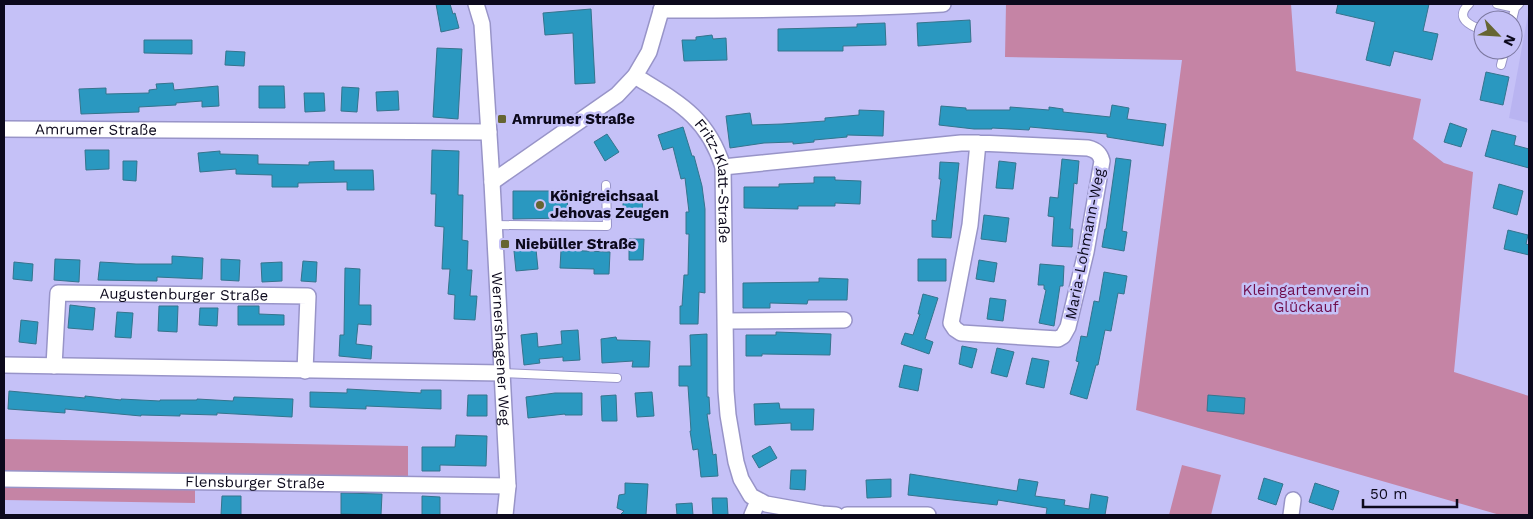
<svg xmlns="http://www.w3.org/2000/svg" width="1533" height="519" viewBox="0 0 1533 519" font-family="'Work Sans',sans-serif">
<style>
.built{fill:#b9b4f1}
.green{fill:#c584a5}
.building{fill:#2a98c0;stroke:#35748d}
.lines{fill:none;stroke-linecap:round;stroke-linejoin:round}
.service-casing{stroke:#9894c8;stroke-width:10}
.minor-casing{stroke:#9894c8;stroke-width:18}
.service{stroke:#fff;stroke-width:8}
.minor{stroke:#fff;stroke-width:15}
.poi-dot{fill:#666532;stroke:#c5c1f7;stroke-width:2}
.labels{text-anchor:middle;stroke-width:5;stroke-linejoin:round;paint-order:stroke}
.poi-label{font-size:15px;font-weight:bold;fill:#0c091c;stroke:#c5c1f7;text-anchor:start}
.street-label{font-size:15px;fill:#0c091c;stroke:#c5c1f7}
.park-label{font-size:15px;fill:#6f0e4c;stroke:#c5c1f7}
</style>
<rect width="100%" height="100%" fill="#c5c1f7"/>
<path class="built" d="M1529,9V123L1509,118Z"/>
<path class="green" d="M1006,4H1291L1296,71L1421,99L1413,139L1444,163L1473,172L1454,372L1529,396V515H1500L1136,410L1182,60L1005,57Z
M4,439L408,446V479L4,472Z
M1182,465L1221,475L1211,515H1169Z
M4,485L195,488V503L4,500Z"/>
<path class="building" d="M436,4H450L453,14L455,13L459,28L441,32Z
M1338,4H1429L1423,31L1438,34L1432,60L1394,51L1390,66L1366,60L1375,22L1336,13Z
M591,9L595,83L575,84L573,33L545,35L543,13Z
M970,20L971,42L918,46L917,23Z
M885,23L886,45L843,46V51H778V29L857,27V24Z
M712,35L713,39L726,38L727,60L684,61L682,40H696V37Z
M144,40H192V54L144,53Z
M437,48L462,49L458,119L433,117Z
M226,51L245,52L244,66L225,65Z
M1486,72L1509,77L1503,105L1480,100Z
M173,83L174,90L218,86L219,106L202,107V101L176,103V105L139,107V112L81,114L79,89L106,88V94L149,93V90L157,89L156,84Z
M259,86H284L285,108H259Z
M342,87L359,88L357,112L341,111Z
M398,91L399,110L377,111L376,92Z
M304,93H324L325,111L305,112Z
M1112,105L1129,108L1127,119L1166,124L1163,146L1107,137V134L1030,127L1029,130L992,128V129H974L939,125L941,106L966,108V110H1010V107L1049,110V107L1063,109V112L1110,117Z
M859,110L884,111L883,136L847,135V137L814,140V142L793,144V142L764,143L730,148L726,116L750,113L752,125L782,124L825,121V118L859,115Z
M1450,123L1467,129L1461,147L1444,142Z
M683,127L692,156H694L702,186L705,209V293L699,292L698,324H680V306H682L684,275H688L689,234H686V212H689L685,178L681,179L673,147L663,150L658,135Z
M1492,130L1516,136L1514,145L1529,149V168L1485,156Z
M607,134L619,152L605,161L594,142Z
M85,150H109V169L86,170Z
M432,150L459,151L458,195H463L462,240L468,241L467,270H472L470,296H477L475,320L454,319L455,295L448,294L450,269H442L444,227L435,226L436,194H431Z
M220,151V154L258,155V164L309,165V162L334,161V170H373L374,190H347V182L298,183V187H272V175L236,174V169L200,172L198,153Z
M1116,158L1131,160L1122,231L1127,232L1124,251L1102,247L1105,229H1106Z
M1062,159L1079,161L1077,184L1074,183L1070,229H1073L1072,247L1052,246L1054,217L1048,216L1050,197L1058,198Z
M123,161H137L136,181L123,180Z
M999,161L1016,163L1013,189L996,188Z
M940,162L959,163L951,238L932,237V220L936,221L941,179H939Z
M814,177H835V180L861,181L860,204L835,203V206H798V209L744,208V187H779V184L814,183Z
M1499,184L1523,191L1517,215L1493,208Z
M513,191H567L568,218L513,219Z
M623,197H643L642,213H623Z
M984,215L1009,218L1006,242L981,239Z
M1508,230L1528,235L1526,244L1529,245V255L1504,249Z
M629,239H644L643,260H629Z
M536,249L538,269L516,271L514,251Z
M561,250L610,252L609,274H594V269L560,268Z
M172,256L203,258L202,279L157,277V281L98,280L100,262L136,264H172Z
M55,259L80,260L79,282L54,280Z
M221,259L240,260L239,281L221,280Z
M918,259H946V281H918Z
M979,260L997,263L994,282L976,279Z
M303,261L317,262L316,282L301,281Z
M14,262L33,264L32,281L13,279Z
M282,262V281L262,282L261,263Z
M1040,264L1064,266L1063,286H1060L1054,326L1039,323L1046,290L1044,289V285H1038Z
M345,268L360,269L359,305H371V325L358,324L356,344L372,346L371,359L339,356L340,335H344Z
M1104,272L1127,276L1124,294L1118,293L1111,331L1105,330L1098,365H1096L1087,399L1070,394L1079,362L1076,361L1081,336L1087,337L1094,301L1099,302Z
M819,278L848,279L847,300H808L807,304L770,303V308H743V283L819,282Z
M923,294L938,298L925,339L933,342L929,354L901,344L905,333L913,335L920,314H918Z
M990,298L1006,300L1003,321L987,319Z
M70,305L95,308L93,330L68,328Z
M159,306H178L177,332L158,331Z
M238,306H259V314L284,315V325H238Z
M200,308H218L217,326L199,325Z
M117,312L133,313L131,338L115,337Z
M21,320L38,322L36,344L19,342Z
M578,330L580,360L563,361V357L539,359L540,363L524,365L521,335L537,333L538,347L562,344L561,331Z
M776,332L831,334L830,355L762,354V356H746V335H776Z
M707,334V397H709L710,414H707L713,455L716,454L718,476L701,477L698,449L693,450L690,431H691L688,386H679V366H691L690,335Z
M616,337L617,340L650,341L649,367H632L633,361L602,363L601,339Z
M962,346L977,349L972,368L959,364Z
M997,348L1014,352L1007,377L991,373Z
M1032,358L1049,361L1044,388L1026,384Z
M904,365L922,369L918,391L899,387Z
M347,389L421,393V390H441V409L366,406V409L310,407V392L347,393Z
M9,391L85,398V396L121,400V399L160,401V400H197V399L233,401L234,397L293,399L292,417L217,413V415L180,414V416L141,415V416L65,409V413L8,409Z
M652,392L654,416L637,417L635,393Z
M555,393H582V415H565V414L528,418L526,397Z
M468,395H487V416H467Z
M616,395L617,421H602L601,396Z
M1208,395L1245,398L1244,414L1207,411Z
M779,403L780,409H814L813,430H791V423L755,425L754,404Z
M456,435L487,436L486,466L440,465V471H422V447H455Z
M770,446L777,458L759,468L752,456Z
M791,470H806L805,490L790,489Z
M910,474L1017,491L1019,479L1038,482L1035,496L1065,500L1064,505L1089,509L1091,494L1108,497L1105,515H1046L1047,508L998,500L997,505L908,495Z
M1264,478L1283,484L1276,505L1258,499Z
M891,479V497L867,498L866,480Z
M625,483L648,484L646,515H620L624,511L617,508L619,495L625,494Z
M1315,483L1339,491L1333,510L1309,502Z
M341,493L382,494L381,515L341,514Z
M222,496H241V515H221Z
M422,496L440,497V515H422Z
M712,498H727L728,515H713Z
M692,503L693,515H677L676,504Z"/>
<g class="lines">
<g class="service-casing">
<path id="service" d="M1469,4C1454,18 1470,26 1483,30
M1497,4L1515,8
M1512,20L1515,8L1519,4
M1501,65L1505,50
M494,225L607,226L606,185
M503,373L617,378"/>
</g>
<g class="minor-casing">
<g id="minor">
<path id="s1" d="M476,4L482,24L492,182L508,486L505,515"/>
<path d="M661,10C755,10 850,9 943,4"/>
<path id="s2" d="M635,76C677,102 707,116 723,167L726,391L728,415L736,462L741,479L751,496L766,504L822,514L836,515"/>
<path id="s3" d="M4,129L489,132"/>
<path d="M723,167L961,143H978L1088,148C1096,150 1100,153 1102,161L1086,252L1068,327L1063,336L1058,339L961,333L955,329L951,323L970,225L978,143"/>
<path d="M492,182L617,95L635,76L649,52L663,4"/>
<path d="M726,321L844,320"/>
<path d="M4,365L503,373"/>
<path id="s4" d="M54,366L58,293L308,296L305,371"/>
<path id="s5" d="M4,479L508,486"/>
<path d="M752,515L758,501"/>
<path d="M847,515H928"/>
<path d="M1291,515L1293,500"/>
</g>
</g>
<use href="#service" class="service"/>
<use href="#minor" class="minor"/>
</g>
<g class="poi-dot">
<rect x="497" y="114" width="10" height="10" rx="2.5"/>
<circle cx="540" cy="205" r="5"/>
<rect x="500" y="239" width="10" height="10" rx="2.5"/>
</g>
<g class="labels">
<g class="poi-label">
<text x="512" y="124">Amrumer Straße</text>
<text x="550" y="201">Königreichsaal<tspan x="550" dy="17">Jehovas Zeugen</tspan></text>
<text x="515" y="249">Niebüller Straße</text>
</g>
<g class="street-label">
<text dy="5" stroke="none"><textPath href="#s3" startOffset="92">Amrumer Straße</textPath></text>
<text dy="5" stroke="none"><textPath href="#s2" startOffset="142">Fritz-Klatt-Straße</textPath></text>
<text transform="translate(1085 244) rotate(-79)" y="5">Maria-Lohmann-Weg</text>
<text dy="5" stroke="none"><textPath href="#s4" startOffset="199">Augustenburger Straße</textPath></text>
<text dy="5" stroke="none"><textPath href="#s1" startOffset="346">Wernershagener Weg</textPath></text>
<text dy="5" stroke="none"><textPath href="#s5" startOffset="251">Flensburger Straße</textPath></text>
</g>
<g class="park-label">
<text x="1306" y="295">Kleingartenverein<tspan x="1306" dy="17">Glückauf</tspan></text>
</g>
</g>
<rect width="1533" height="519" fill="none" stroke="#0c091c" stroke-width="10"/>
<g transform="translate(1498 35) rotate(115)"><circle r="24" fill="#c5c1f7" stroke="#7b779f"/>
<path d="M0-4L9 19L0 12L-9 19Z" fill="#666532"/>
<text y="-8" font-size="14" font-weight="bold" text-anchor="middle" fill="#0c091c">N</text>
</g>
<path d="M1363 499v8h94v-8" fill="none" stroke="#0c091c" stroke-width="2.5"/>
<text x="1370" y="499" font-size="15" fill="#0c091c" stroke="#c5c1f7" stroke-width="4" paint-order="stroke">50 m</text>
</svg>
